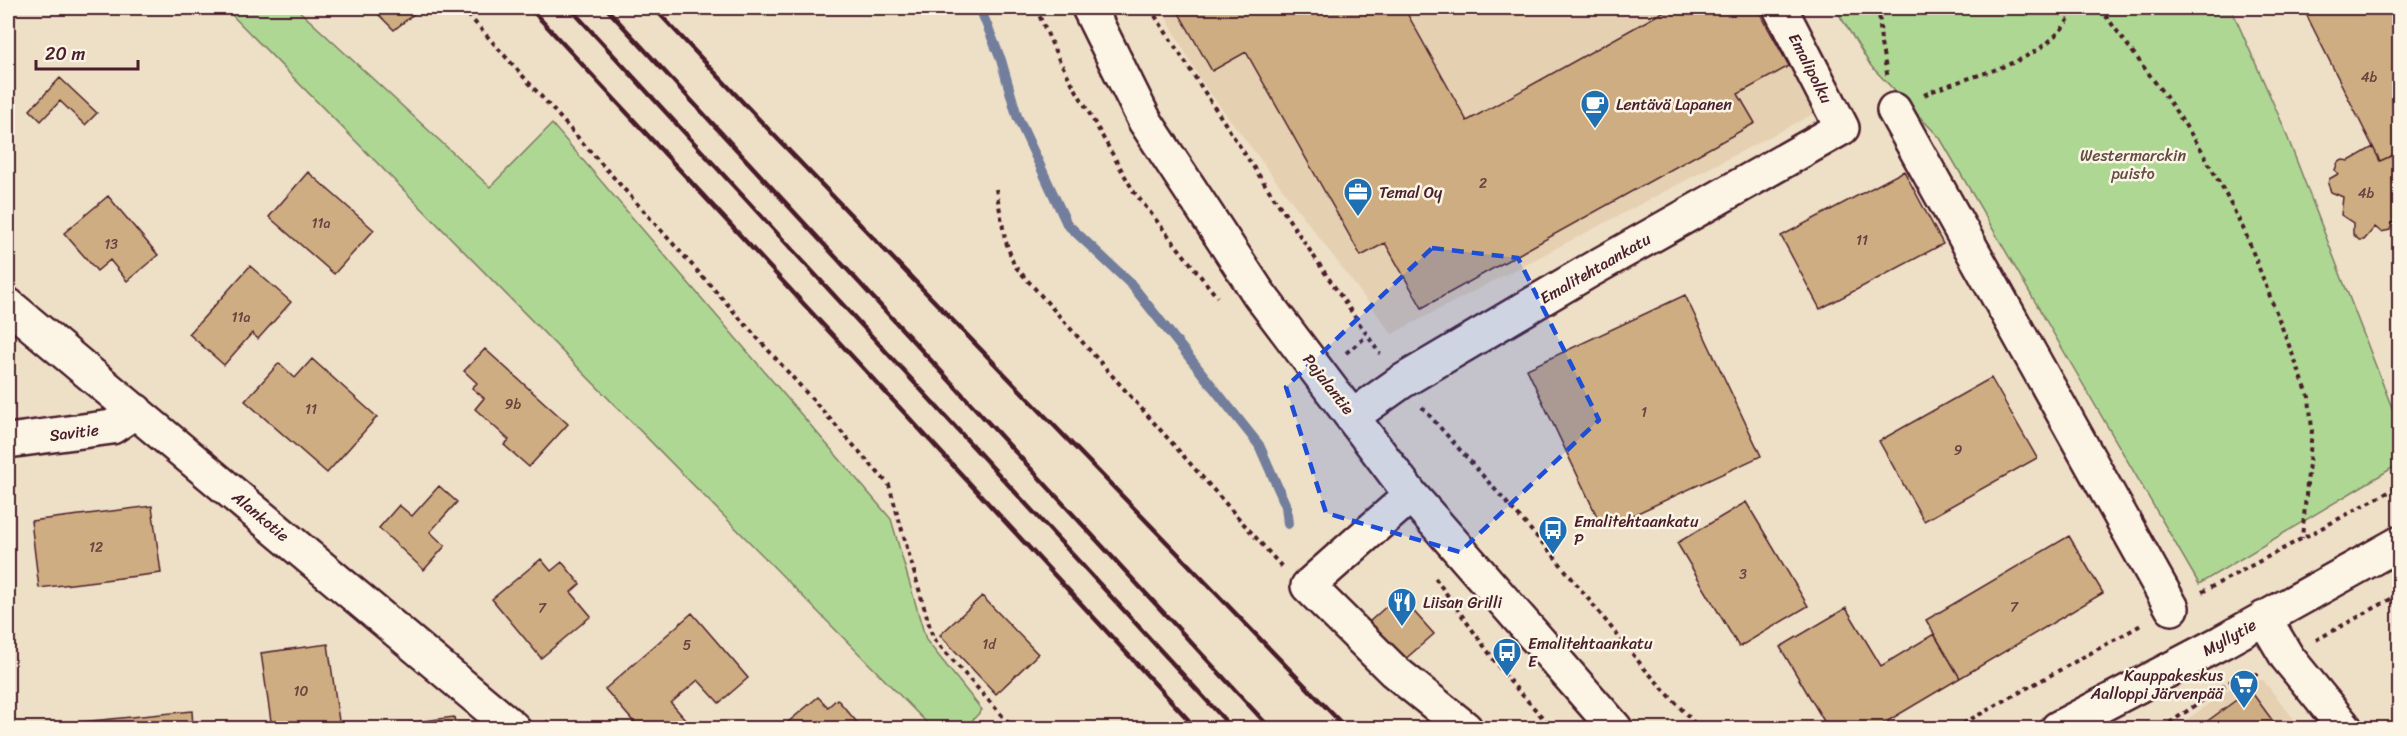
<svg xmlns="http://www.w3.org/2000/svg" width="2407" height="736" viewBox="0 0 2407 736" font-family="Sriracha,sans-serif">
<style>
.built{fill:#e5d0b2}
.green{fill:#aed794;stroke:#7c7b60;stroke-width:1.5}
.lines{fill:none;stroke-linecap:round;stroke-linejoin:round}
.stream{stroke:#727e9c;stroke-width:10}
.building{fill:#cfad82;stroke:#4a1f2b;stroke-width:1.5}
.minor-casing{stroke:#4a1f2b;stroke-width:38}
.path{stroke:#4a1f2b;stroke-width:4;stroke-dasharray:4.5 4.5;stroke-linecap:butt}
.minor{stroke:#fcf5e5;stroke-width:33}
.rail{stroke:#4a1f2b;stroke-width:4.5}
.marked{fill:#1d4ed8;fill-opacity:0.2;stroke:#1d4ed8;stroke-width:4.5;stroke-dasharray:12 8;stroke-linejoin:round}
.labels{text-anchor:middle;stroke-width:5;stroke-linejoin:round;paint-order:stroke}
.number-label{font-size:14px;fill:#6b4241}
.street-label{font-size:16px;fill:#4a1f2b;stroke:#fcf5e5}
.poi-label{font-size:16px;fill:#4a1f2b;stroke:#fcf5e5;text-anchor:start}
.park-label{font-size:16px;fill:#634d45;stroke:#fcf5e5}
</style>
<rect width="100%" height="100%" fill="#eedfc7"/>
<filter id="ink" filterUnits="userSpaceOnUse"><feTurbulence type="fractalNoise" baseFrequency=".0167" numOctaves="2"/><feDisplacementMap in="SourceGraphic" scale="12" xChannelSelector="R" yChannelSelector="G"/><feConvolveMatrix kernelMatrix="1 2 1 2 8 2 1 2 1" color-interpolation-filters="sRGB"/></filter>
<g filter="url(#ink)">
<path class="built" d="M1161,8H1763L1813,114L1392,334L1201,81Z
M2263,680L2301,728H2175L2241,681Z"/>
<path class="green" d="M225,8H296L490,187L552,124L891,519L926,640L982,710L965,728H932Z
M1835,8H2231L2282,123L2399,426V464L2199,584L1940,138L1871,66Z"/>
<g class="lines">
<path class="stream" d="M980,8L1001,60L1017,116L1067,224L1131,284L1259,445L1286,506L1288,524"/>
</g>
<path class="building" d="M372,8H421L394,30Z
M1176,8H1404L1467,121L1670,8H1739L1740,10L1757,8L1789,66L1738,94L1755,123L1422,308L1385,243L1361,256L1246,52L1212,71Z
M2303,8H2400V152L2380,161Z
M60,78L97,113L85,125L60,101L41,121L30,110Z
M2373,147L2380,161L2400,152V217L2394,219L2390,230L2381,232L2375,227L2364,240H2359L2353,234V223L2341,215L2343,197L2331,192L2328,184L2329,179L2338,174L2335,170L2338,162L2343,160L2349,161Z
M1904,171L1943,244L1820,309L1781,236Z
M308,172L374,230L334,274L269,217Z
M108,196L158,255L127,281L110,260L97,271L64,233Z
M250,266L291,302L258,339L252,333L224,365L189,334Z
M1685,295L1761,456L1603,529L1527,369Z
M485,349L568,424L529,467L504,445L509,440L475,409L484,398L472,388L477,383L464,371Z
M312,359L377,417L327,473L245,401L279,363L295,378Z
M1991,378L2037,458L1924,521L1879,441Z
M439,486L457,502L430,532L445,546L424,570L379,528L399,505L412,516Z
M1746,502L1808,606L1739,647L1677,543Z
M152,506L161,573L39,588L31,521Z
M2069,536L2103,593L1960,678L1926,620Z
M541,559L551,571L562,562L580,584L571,592L591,616L541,658L492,599Z
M1399,595L1434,634L1403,661L1369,622Z
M982,596L1038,654L996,694L940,635Z
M1846,608L1881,666L1934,634L1960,678L1876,728H1828L1780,647Z
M692,613L748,678L719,703L698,680L671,703L693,728H639L605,689Z
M328,644L340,728H272L261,653Z
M2250,690L2278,728H2198Z
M818,697L828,707L837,699L862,728H781Z
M192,711L193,728H19Z
M454,717L456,728H392V725Z"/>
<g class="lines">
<g class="minor-casing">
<path id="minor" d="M1089,8L1145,121L1259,294L1411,495L1615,728
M1894,110L2172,608
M8,305L513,728
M1353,416L1401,382L1587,272L1842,128L1780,8
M8,441L112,427L136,411
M1411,495L1308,586L1394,671L1465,728
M2264,618L2287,657L2345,728
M2058,728L2222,642L2400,543"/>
</g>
<path class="path" d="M462,8L889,485L933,638L1013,728
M1036,8L1059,60L1134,192L1217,297
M1150,8L1252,165L1380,354
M1879,8L1881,44L1888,78
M2100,8L2169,101L2201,149L2225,193L2245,232L2309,397L2312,430L2302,538
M1924,95C1969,74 2025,69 2060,31C2066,24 2071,15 2076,8
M996,189L1005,239L1014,265L1282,567
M1346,353L1367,336
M1422,407L1553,555L1643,667L1699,728
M1435,578L1507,678L1552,728
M2202,592L2400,486
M2316,640L2400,594
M546,721L554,728
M1955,728L2143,624
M2162,728L2240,675L2258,674"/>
<use href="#minor" class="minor"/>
<path class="rail" d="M530,8L1196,728
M570,8L1232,728
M606,8L1270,728
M654,8L771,132L1346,728"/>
</g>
</g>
<path class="marked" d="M1432,248L1518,258L1599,420L1460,552L1326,513L1286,387Z"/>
<defs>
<g id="cafe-pin" transform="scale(1.5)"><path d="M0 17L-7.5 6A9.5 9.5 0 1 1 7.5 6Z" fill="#1f6fb2" stroke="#fcf5e5"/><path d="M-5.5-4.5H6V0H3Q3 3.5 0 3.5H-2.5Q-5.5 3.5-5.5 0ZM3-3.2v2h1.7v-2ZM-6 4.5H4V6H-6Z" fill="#fff"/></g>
<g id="office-pin" transform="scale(1.5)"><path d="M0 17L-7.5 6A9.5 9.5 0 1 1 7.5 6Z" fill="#1f6fb2" stroke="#fcf5e5"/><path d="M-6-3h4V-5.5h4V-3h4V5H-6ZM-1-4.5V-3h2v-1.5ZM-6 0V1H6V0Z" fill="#fff"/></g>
<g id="bus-pin" transform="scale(1.5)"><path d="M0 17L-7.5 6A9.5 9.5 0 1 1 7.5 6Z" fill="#1f6fb2" stroke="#fcf5e5"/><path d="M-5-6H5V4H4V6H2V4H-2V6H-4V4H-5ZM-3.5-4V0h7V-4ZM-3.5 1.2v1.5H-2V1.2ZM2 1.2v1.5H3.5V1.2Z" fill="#fff"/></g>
<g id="restaurant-pin" transform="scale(1.5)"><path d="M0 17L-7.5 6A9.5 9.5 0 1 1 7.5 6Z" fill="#1f6fb2" stroke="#fcf5e5"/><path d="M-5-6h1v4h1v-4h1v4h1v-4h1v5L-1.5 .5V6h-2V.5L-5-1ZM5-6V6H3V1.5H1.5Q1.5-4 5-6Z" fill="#fff"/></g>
<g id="supermarket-pin" transform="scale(1.5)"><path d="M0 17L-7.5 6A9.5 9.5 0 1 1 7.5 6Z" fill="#1f6fb2" stroke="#fcf5e5"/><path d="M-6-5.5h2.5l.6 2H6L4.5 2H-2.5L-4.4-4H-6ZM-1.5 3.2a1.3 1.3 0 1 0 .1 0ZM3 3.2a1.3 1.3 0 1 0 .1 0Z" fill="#fff"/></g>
</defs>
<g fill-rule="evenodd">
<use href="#cafe-pin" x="1595" y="104"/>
<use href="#office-pin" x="1358" y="192"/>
<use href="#bus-pin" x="1553" y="530"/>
<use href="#restaurant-pin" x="1402" y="602"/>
<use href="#bus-pin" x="1507" y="652"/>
<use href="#supermarket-pin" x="2244" y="684"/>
</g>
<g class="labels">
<g class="number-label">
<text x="2369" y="82">4b</text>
<text x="1483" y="188">2</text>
<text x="2366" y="198">4b</text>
<text x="321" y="228">11a</text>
<text x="1862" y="245">11</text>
<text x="111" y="249">13</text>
<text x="241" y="322">11a</text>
<text x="513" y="409">9b</text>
<text x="311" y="414">11</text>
<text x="1644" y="417">1</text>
<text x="1958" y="455">9</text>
<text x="96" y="552">12</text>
<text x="1743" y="579">3</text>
<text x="2014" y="612">7</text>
<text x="542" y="613">7</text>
<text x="989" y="649">1d</text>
<text x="687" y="650">5</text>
<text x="301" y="696">10</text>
</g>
<g class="street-label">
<text transform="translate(1811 68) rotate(63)" y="6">Emalipolku</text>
<text transform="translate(1595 268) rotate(-30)" y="6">Emalitehtaankatu</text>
<text transform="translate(1329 384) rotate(52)" y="6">Pajalantie</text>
<text transform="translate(74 432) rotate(-7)" y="6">Savitie</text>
<text transform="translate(261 516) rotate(40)" y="6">Alankotie</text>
<text transform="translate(2229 637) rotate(-29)" y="6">Myllytie</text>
</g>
<g class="poi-label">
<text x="1616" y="110">Lentävä Lapanen</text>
<text x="1379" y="198">Temal Oy</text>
<text x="1574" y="527">Emalitehtaankatu<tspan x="1574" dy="18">P</tspan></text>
<text x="1423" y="608">Liisan Grilli</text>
<text x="1528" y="649">Emalitehtaankatu<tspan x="1528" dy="18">E</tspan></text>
<text x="2223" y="681" text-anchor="end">Kauppakeskus<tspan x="2223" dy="18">Aalloppi Järvenpää</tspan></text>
</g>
<g class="park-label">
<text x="2133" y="161">Westermarckin<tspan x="2133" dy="18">puisto</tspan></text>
</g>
</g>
<rect width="2407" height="736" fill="none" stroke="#fcf5e5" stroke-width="30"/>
<rect x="15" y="15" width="2377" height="706" fill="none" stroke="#4a1f2b" stroke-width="2" filter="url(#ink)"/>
<path d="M36 60v9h102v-9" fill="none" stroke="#4a1f2b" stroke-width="3"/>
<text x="45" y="60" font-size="18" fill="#4a1f2b" stroke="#fcf5e5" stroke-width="4.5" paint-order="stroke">20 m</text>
</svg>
